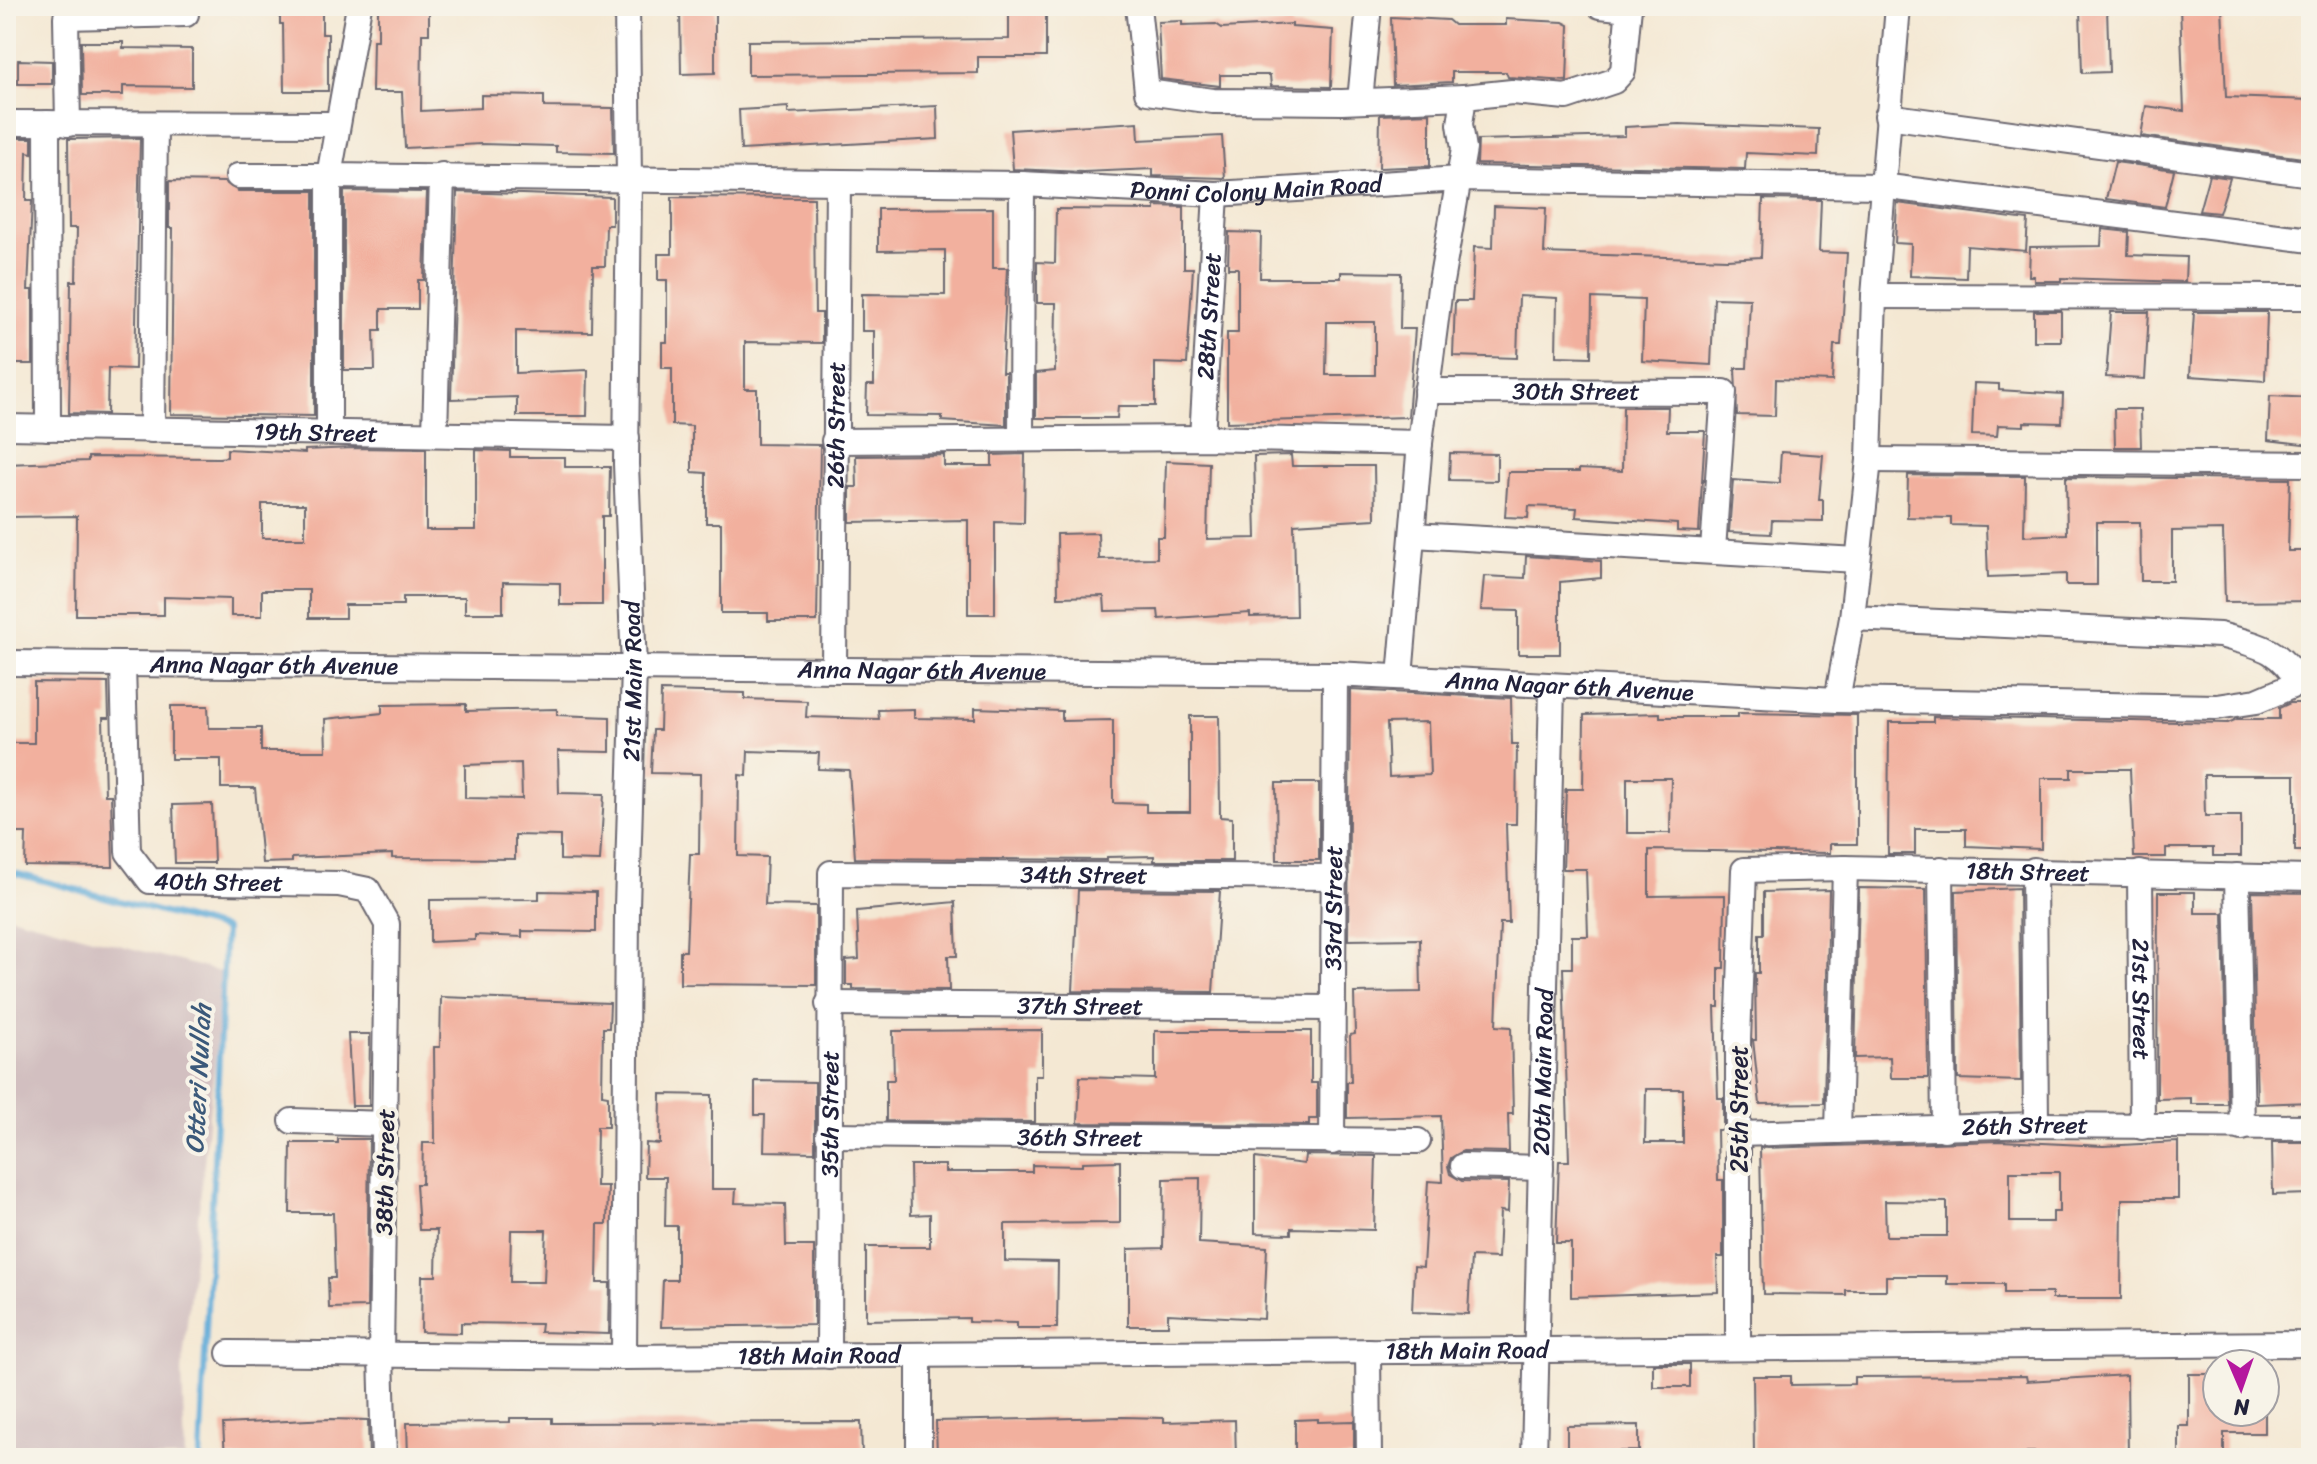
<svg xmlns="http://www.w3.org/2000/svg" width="2317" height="1464" viewBox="0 0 2317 1464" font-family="Sriracha,sans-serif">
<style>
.industrial{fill:#d2bfc0}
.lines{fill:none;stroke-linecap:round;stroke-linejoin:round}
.stream{stroke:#60abd8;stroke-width:6}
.building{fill:#f2b09e;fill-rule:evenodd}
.minor-casing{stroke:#6c6770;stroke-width:28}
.minor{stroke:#fff;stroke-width:24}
.labels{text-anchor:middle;stroke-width:8;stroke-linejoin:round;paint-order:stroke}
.street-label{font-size:24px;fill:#22223b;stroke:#f7f3e8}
.water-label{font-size:26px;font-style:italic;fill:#3b597a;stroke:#f7f3e8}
</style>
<rect width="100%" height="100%" fill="#f7f3e8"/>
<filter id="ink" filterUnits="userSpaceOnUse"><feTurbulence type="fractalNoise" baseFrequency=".0125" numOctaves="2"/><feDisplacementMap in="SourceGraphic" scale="16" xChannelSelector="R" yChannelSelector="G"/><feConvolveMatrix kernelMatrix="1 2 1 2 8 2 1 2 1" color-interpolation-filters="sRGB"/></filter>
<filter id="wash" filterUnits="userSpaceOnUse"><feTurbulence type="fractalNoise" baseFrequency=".006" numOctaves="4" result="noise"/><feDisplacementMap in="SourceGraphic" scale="32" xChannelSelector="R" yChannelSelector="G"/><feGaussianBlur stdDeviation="1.8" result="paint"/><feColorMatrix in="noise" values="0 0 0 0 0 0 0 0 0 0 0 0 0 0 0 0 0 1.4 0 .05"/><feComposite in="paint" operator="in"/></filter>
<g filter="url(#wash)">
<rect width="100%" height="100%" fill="#f4e8d3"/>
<path class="industrial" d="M6,915L224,973L182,1370L185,1458H6Z"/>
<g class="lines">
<path class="stream" d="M6,871L225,929L200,1458"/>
</g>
<g id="blocks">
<path class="building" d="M280,6H322V34H328V91H284L283,24H280Z
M378,6H429V34H422L421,111L481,108V95L544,96V107L613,108L614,153L556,152V146L481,144L405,148L402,92H372L373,40H378Z
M680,6H715V73L681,74Z
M1009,6H1046V57H978V73L748,75V41L1009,39Z
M2180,6H2222L2226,97L2311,100L2310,159L2141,136L2146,106L2184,111Z
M2107,8L2109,72L2082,73L2080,9Z
M1391,17L1448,20L1454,25H1506V19L1563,22L1569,25L1567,81L1508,77L1506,72H1452V82L1393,85Z
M1182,21V25L1216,24L1222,28L1292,24V27L1333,30L1331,87L1271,86L1270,75H1220V86L1161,79L1158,22Z
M81,42H123V48L192,49V87L123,86V95H82Z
M18,60L52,61V84H18Z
M937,106L938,139L741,150L739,110L788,107V113Z
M1430,113V166L1379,168L1380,115Z
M1138,122L1139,140L1222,136L1225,178L1153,176V169L1083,172L1013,169L1010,130Z
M1679,124L1819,129L1818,156L1746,153L1745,169L1477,164L1478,140L1625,136V127Z
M6,138H32V153L27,152L26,201H32L28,290H33V364H6Z
M140,138L135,369L108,368L107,414L69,413L71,281H76L77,228H69L68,139Z
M2115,162L2174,170L2165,207L2106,199Z
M2209,175L2230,178L2219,213L2199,211Z
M169,181L224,182L238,191H314V416L171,414L173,228H169Z
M344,191L427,192L424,280H418V309H381V330H374L375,370H344Z
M457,192L612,197V225H606L605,266H593L592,332L516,331V373L588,370L587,416H517V397L451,399Z
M672,197L814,198L815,313H822V343L745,342V389H757V444L820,445L817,621H768V613H721V523H706V473L692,472V426L672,425V368H662V342H667V280H658V254H672Z
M1763,199L1821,200L1819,252L1847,253L1841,345H1834L1832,381L1776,379L1775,416L1737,415L1735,368H1747L1750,299L1714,298L1711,365L1642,361L1644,300L1592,298L1591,357L1556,356L1557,298L1519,296L1517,358L1453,356L1455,301H1472L1474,247L1493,248L1494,206L1546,208L1544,253L1727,259L1761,257Z
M1897,203L2028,220L2026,251L1967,246L1966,278L1910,276L1911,244L1895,243Z
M1155,206L1184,207V268H1193L1187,364L1155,363V406H1118L1117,418H1036V373L1055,371L1056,303H1037V262L1055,263L1056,209L1155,210Z
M993,208V268H1007L1002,372H1006V425L942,421V416L866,415L867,385H874V331H862V294L945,295V250L878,251V209Z
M2102,229L2129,232L2128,255L2186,257L2185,282L2061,278V281H2034V276H2029L2030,247L2101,246Z
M1229,232L1261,233L1260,278H1341V272L1401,273L1400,329H1415L1408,417L1227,422V333H1238V268H1228ZM1327,322H1375V375H1326Z
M2034,311H2061V341H2034Z
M2111,312H2149L2145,379L2106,377Z
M2194,312H2267L2265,381L2190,376Z
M1974,383L1999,384V390L2063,394L2062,423L2024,422V426L1998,425L1997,436L1972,435Z
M2270,396L2311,398V445L2268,440Z
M1623,407H1668L1667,431H1705L1699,532L1677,531V524L1576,517L1577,508L1529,506L1528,518L1505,517L1508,472H1579V469L1622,471Z
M2114,409H2140L2141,447H2115Z
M354,448L426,449V530H476V450L510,451V457H565V467H610L609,516H602V605H560V583L503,582V613H465V597H403V605H345V618H309V590H262V616H231V599L164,597V615H76L77,516L6,517V464L88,461V457L219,458L227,457V449L305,453V450ZM262,504H305V538H262Z
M1781,452L1823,455L1819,500H1823V521L1772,520L1771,534L1729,532L1733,480L1779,483Z
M1450,453L1497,454V481L1449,480Z
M1025,454L1024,523L995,522V614H968V520L850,522V487H857L856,456L944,455V466H992V455Z
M1291,455L1292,466H1374L1375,519L1294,524L1296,616L1250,617V613L1159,619L1158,610L1105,611L1104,596L1058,597L1057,534L1098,533L1099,559L1157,558V537H1164L1166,461L1209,463L1207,539L1256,538L1254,456Z
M1908,475L2025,476L2024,536L2067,534L2066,477L2290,479L2288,551H2311V601L2225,602L2223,530L2172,531V581H2141L2140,522H2097V585H2066V574L1988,577L1986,526L1951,525V518L1907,517Z
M1526,556L1601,561V578L1560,582V654H1518V611L1481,610L1484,576L1525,578Z
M34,682L108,683L109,718H103L105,795H111L113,867L25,866L26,833H6V743H34Z
M1350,690L1511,698L1512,744H1517L1516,824H1506L1509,923H1500L1496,1026L1511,1027L1513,1114H1508L1509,1152L1463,1151L1451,1158L1448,1166L1450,1174L1462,1181L1509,1182L1508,1212L1500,1211L1498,1258L1471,1257L1468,1314L1412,1312L1414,1266L1423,1267L1428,1181L1443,1182L1441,1116L1347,1118V1082H1351L1350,1035L1355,1034L1354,993L1421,992L1420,939L1348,940ZM1428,722L1430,775L1389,777L1387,723Z
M661,691L745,693V699L807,701L806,717L879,719L878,710L914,709V718L975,719V708L1062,711V721L1113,720V803L1146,804V812H1190V716H1219L1220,817L1232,818V861H1154V856L1107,857V860L855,858L849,770L818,769L819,753L748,751L747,776L739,775L738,856L767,857L765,905L816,906V985L680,984V951H686L690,854H699L700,774L651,773L653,730H660Z
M2290,703H2311V851H2295V775H2204L2205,816H2241V856H2213V848H2166V857H2134L2130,769H2071V778H2041V849L1966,846V829H1915V854H1888L1889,722H1933V717L2228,723L2237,719H2279V708Z
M466,704V711L557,709V715L610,717V752L558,751L559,793L604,794L600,861L560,860V836L515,835V859L392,858V854L292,858V862L262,863L255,788H221V759H171V706H208L209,728H261V751H326L325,719L382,713V705ZM521,763L522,799L465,798V765Z
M1660,713V717H1738V713L1857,715V844H1830V853L1649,850V896L1725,895L1724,968H1719V1007H1715L1718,1098H1723V1130H1717L1718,1180H1723V1257H1717L1718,1292L1571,1297V1243H1556L1559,1161H1569L1563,968H1572V936H1588L1586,869H1563L1566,789H1583L1584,715ZM1627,778H1671L1670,833H1627ZM1646,1089H1683V1143H1645Z
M1276,783H1319V860H1277Z
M212,804L214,863H175L173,805Z
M1859,888L1926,889L1928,1078H1891L1890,1057L1855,1058Z
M2019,888L2021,1081L1958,1079L1956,891Z
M1078,890L1220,891L1213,992L1073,991Z
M1829,890L1824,1103L1760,1104L1753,1040H1756L1755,973H1759V934H1764V892Z
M539,891L596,892V932L522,931V937L475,935V940L430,942V900L539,899Z
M2158,892H2195V913H2223L2227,1104H2191V1098L2157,1099Z
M2252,892L2311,893V1102L2257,1104Z
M955,902L957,956H948L949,990L853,989V985H846V960L859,959L857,911Z
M441,997L610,1003L609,1028H603L602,1095L608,1096V1127H597L596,1186H608L607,1224H598L597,1283H610L609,1334L540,1332L541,1324L461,1323V1333L421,1332L422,1276H436L437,1230H419L416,1184H422L423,1143H435L434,1047H440ZM511,1230H546L544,1282H510Z
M1042,1030V1076H1035V1122L886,1121V1080H894L893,1031Z
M1155,1031H1311V1083H1317V1119H1309V1125L1078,1123L1080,1077L1155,1079Z
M348,1034H370L369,1106H352Z
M755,1081L815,1082V1152L764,1151L765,1115H755Z
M661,1094L712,1095V1189H736L735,1203L785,1204L786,1246H814V1325L661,1327L663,1280H677V1226H665L666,1177H645L646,1143L660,1144Z
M338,1139H369L367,1307L329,1308L328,1278H335L333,1213H290L291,1143H338Z
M2000,1141L2103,1146L2178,1142V1199H2122L2121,1299H2052V1293H2004V1284H1947V1276H1886V1290H1846V1295L1763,1294L1760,1148ZM2010,1172H2059V1212H2053V1222H2010ZM1885,1201L1947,1202V1236H1886Z
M2272,1142H2309L2310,1194L2273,1195Z
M1305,1155L1376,1156L1374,1230L1291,1228V1234L1255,1233V1158L1304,1164Z
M1120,1161V1223L1005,1224V1261L1058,1262L1057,1328H1017V1323L969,1322V1318L866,1320V1247H930V1214L911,1215L910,1165H945V1172H1032V1165L1082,1166V1162Z
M1200,1178L1199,1243L1267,1247L1264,1319L1168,1314V1326H1128V1249L1163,1248L1164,1179Z
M1653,1364H1690V1387H1653Z
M2189,1374H2217V1412H2265V1433H2224V1458H2179V1426H2189Z
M2127,1375L2128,1458H2093V1452H2027V1457H1991V1454L1904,1458V1453L1754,1454L1753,1376H1791V1385L1854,1384V1377L2026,1376L2027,1381Z
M1122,1417L1164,1418V1422L1235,1420L1236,1458H1167V1454L1125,1452L937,1457L936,1421Z
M510,1418H552V1423L861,1422L862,1456L408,1458L407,1423L510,1422Z
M330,1419L368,1420L369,1458H225L223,1424Z
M1318,1419V1422L1354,1421V1458H1295V1420Z
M1639,1425V1451L1567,1452V1426Z"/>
</g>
</g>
<g filter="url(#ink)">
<use href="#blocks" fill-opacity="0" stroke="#6c6770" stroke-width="2"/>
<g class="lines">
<g class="minor-casing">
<g id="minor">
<path id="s1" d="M359,6L329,176L1022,184L1216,194L1460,179L1881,186L2311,240"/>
<path d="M1138,6L1147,92L1213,101L1342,102L1464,97"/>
<path d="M1600,6L1629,9"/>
<path d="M1360,101L1369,6"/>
<path d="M1887,116L2311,174"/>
<path d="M6,123L336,124"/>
<path d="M47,123L48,428"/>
<path d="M68,124L66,17L186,14"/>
<path d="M238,176H329V432"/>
<path d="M1874,296L2311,297"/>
<path id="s2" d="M1426,391L1724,392L1713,550"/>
<path id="s3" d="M6,427L627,438"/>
<path d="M152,430L155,124"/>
<path d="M435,434L442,175"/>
<path id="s4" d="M1202,438L1216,194"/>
<path d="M1021,439L1022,184"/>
<path d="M834,441L1202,438L1420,443"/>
<path d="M1869,460L2311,464"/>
<path d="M1413,535L1857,560"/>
<path d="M1852,618L1869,460L1874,296L1898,6"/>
<path id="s5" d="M6,663L1335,674L1837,700L1852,618L2220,635C2259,646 2278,647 2299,683L2311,682"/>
<path id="s6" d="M123,665L128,852L150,881L339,884L368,890L387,924L381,1355L384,1458"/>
<path id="s7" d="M834,667L838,182"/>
<path d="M1400,677L1420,443L1440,288L1464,149L1460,124L1464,97L1512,92L1566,97L1614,81L1623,71L1629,6"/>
<path d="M1837,700L2217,707L2257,701L2299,683"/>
<path d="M1941,869L1944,1129"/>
<path d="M2034,870L2036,1125"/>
<path id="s8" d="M2140,873L2142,1127"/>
<path d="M2237,876L2242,1128"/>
<path id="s9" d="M828,1004L1333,1008"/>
<path d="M292,1121L386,1124"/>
<path d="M1838,1131L1845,868"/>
<path id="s10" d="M1739,1134L2036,1125L2311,1127"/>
<path id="s11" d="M828,1135L1418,1141"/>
<path id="s12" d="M1332,1142L1335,674"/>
<path d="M1463,1166L1541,1168"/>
<path id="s13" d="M1738,1348V1041L1744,870L1845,868L2311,878"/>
<path d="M1368,1351L1369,1458"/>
<path id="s14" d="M229,1353L624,1357L2311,1344"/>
<path id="s15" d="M829,1356L831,873L1336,877"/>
<path id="s16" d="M624,1357L627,907L634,668L626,464L629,180L627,6"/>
<path d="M919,1458V1355"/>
<path id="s17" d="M1534,1458L1552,687"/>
</g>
</g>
<use href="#minor" class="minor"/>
</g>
</g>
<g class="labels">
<g class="street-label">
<text dy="8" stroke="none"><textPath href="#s1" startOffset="1100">Ponni Colony Main Road</textPath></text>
<text dy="8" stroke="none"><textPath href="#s4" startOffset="122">28th Street</textPath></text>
<text dy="8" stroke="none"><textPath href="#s2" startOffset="150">30th Street</textPath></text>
<text dy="8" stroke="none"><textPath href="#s7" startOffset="242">26th Street</textPath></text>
<text dy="8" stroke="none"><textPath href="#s3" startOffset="310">19th Street</textPath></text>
<text dy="8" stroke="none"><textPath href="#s5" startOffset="268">Anna Nagar 6th Avenue</textPath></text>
<text dy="8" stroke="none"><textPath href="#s5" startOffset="916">Anna Nagar 6th Avenue</textPath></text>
<text dy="8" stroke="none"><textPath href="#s16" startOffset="676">21st Main Road</textPath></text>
<text dy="8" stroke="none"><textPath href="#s5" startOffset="1564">Anna Nagar 6th Avenue</textPath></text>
<text dy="8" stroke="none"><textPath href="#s13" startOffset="762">18th Street</textPath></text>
<text dy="8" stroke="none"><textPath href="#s15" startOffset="736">34th Street</textPath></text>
<text dy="8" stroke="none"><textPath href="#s6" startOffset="292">40th Street</textPath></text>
<text dy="8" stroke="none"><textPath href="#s12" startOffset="234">33rd Street</textPath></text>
<text dy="8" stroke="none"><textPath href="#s8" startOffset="126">21st Street</textPath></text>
<text dy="8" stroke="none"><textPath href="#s9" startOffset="252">37th Street</textPath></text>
<text dy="8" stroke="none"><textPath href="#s17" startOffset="386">20th Main Road</textPath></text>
<text transform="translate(1739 1109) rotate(-90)" y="8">25th Street</text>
<text dy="8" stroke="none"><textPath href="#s15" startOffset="242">35th Street</textPath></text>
<text dy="8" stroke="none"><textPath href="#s10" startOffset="286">26th Street</textPath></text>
<text dy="8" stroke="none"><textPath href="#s11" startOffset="252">36th Street</textPath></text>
<text transform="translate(385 1172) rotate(-89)" y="8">38th Street</text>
<text dy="8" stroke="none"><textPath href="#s14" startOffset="1238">18th Main Road</textPath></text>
<text dy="8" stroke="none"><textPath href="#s14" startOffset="590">18th Main Road</textPath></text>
</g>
<g class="water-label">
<text transform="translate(198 1079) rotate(-87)" y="9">Otteri Nullah</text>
</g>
</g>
<rect width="2317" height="1464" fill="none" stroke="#f7f3e8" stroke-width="32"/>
<g transform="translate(2241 1388) rotate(178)"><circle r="38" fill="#f7f3e8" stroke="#a29fa3" stroke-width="2"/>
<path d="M0-6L14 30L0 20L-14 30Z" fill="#b5179e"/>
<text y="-12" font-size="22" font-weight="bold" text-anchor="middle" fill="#22223b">N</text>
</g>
</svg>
